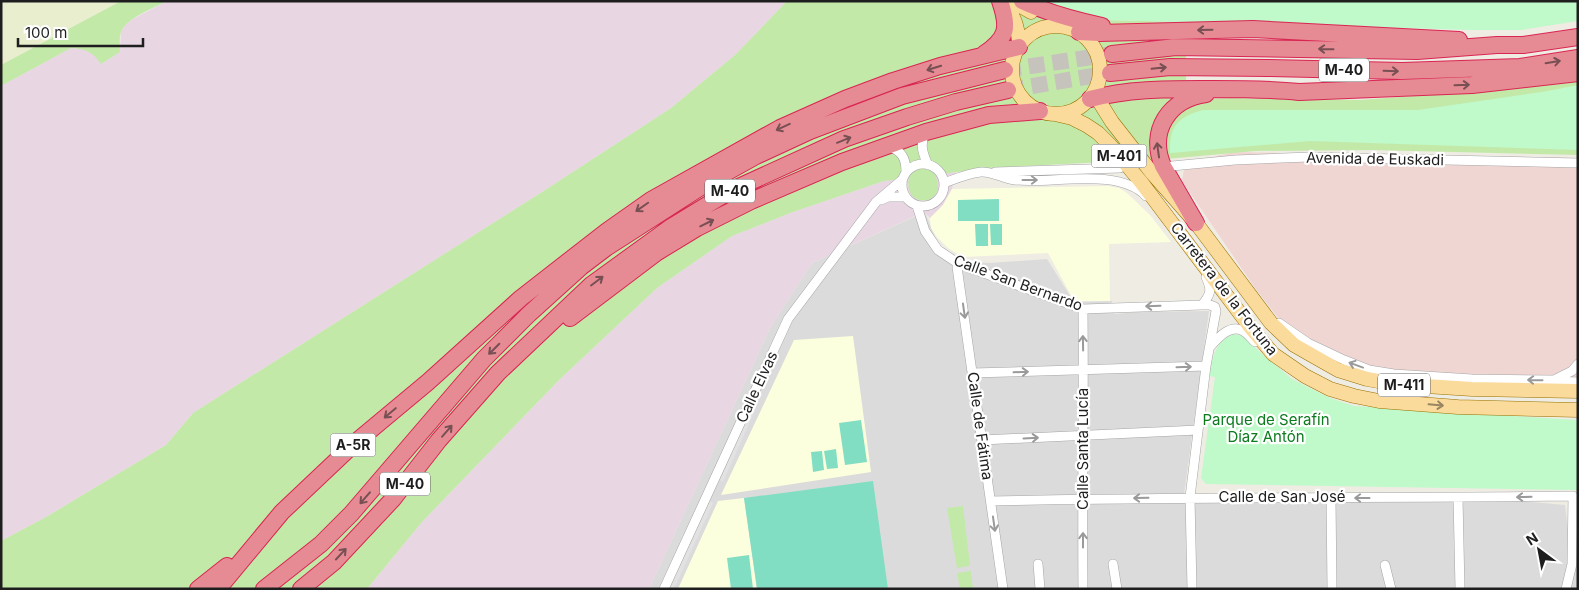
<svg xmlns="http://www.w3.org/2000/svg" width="1579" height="590" viewBox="0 0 1579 590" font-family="Inter,sans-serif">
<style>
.residential{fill:#dcdbdb}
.commercial{fill:#f0d6d3}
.industrial{fill:#e8d6e3}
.education{fill:#fcffdd}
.farmland{fill:#e9eecf}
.grass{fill:#c3e9a9}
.park{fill:#c0f9ca}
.pitch{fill:#82dec2}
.parking{fill:#e2e2e2}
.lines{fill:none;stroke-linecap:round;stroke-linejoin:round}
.motorway-tunnel{stroke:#c5c3bc;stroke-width:16;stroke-dasharray:16 8;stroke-linecap:butt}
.minor-casing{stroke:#a5a5a5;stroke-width:10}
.primary-casing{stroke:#977201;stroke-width:15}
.motorway-casing{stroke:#d92552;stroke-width:18}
.minor{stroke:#fff;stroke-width:9}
.primary{stroke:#fbdb9c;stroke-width:14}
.motorway{stroke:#e68b94;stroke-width:16}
.oneway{stroke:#784f53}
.oneway2{stroke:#9a9a9a}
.oneway3{stroke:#988663}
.labels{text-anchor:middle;stroke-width:4.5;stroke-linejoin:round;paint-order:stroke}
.shield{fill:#fff;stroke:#626262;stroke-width:1}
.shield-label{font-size:14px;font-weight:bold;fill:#1e1e1e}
.street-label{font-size:15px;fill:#1e1e1e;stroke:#fff}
.park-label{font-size:15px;fill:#0c7c1f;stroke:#fff}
</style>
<rect width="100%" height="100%" fill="#efece4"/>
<path class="residential" d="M925,212L939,247L959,257L976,262L990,263L1047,259L1074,302L1112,301L1115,314L1136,312L1209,311L1183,502L1456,495L1565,505L1572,564L1578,561V589H649L771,326L812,263Z"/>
<path class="commercial" d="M1234,152L1578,158V387L1344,367L1295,340L1255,288L1182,181L1184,169L1200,160Z"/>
<path class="industrial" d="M167,1H787L735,55L671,108L539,194L193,413L166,445L46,517L1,541V86L71,48L84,49L91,52L95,55L101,64L120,52L121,32L125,25L131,20Z
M956,172L952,189L943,205L930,218L924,212L812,263L771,326L649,589H367L421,523L559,380L657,288L732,236L793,212L884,181Z"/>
<path class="education" d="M1108,186L1119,188L1127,193L1150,215L1171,242L1109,244L1110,301H1074L1048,253L963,257L948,248L937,237L931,228L930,218L943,205L952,189Z
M853,336L871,472L721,495L794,340Z
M744,498L757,589H678L718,501Z"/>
<path class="farmland" d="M1,1H121L1,65Z"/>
<path class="grass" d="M121,1H167C154,8 126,18 121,32C119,38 120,46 120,52L101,64C93,52 86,49 71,48L1,86V65Z
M787,1H1041L1105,20L1186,22V104L1204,99L1231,98L1359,100L1455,93L1578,78V155L1371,150L1256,151L1166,159L986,168L935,175C950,206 902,211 909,178L884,181L793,212L732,236L657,288L559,380L421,523L367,589H1V541L46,517L166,445L193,413L539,194L671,108L735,55Z
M963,506L970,565L969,566L957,568L947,508Z
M971,571L973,589H960L957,573Z"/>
<path class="park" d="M1041,1H1578V21L1521,30H1473L1105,20Z
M1578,85V150L1310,141L1170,153C1169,126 1178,117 1203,110H1418L1542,92Z
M1233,334L1243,336L1260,352L1292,379L1330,398L1354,406L1578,420V490L1206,484L1201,478L1215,377L1209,376C1213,357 1214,343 1233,334Z"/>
<path class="pitch" d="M999,199V221H958V200Z
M975,224H988V246H976Z
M990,224H1002V245H991Z
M861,420L867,462L845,465L839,423Z
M836,449L838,468L827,469L824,451Z
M822,451L824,470L813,472L811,452Z
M873,481L888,589H757L744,498Z
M749,555L753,589H731L727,558Z"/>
<path class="parking" d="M752,406L756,408L723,482L720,480Z
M710,501L713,503L674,589H670Z"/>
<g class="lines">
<path class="motorway-tunnel" d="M1005,70L1112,54
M1008,90L1110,73"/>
<g class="minor-casing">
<path id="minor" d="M926,132C919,144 923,154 928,165
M888,146C902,151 906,158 906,172
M902 185a21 21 0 1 1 42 0a21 21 0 1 1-42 0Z
M1172,166L1235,160L1309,157L1578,163
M995,172L1120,168
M944,183C955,179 969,173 981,172C992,171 1004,179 1015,180C1053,184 1118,167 1146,196
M881,200L888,197H905
M917,206L925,231L938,250L959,264L1083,309L1202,305H1210L1215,307L1216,311L1206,366L1190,497L1192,589
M959,264L957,267L1003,589
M1202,305C1211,294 1212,290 1206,277
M1083,309C1084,402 1082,496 1083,589
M1279,323L1308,343L1344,360L1369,370L1394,374L1472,379L1554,380L1572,371L1578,364
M1209,348C1217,339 1230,323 1243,331C1247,333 1251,338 1255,342
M973,373L1206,366
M1556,381L1578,382
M982,440L1198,430
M1331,498L1332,589
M1458,498L1460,589
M991,501C1185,497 1379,498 1573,496L1572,564L1566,589
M1038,564L1040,589
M1113,564L1117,589
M1385,565L1391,589
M664,589L788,319L876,202L903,179"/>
</g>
<g class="primary-casing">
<path id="primary" d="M1002,1C1016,17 1017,27 1020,46
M1012,1L1031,12
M1012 70a44 44 0 1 1 88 0a44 44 0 1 1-88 0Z
M1094,93L1112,122L1152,173L1196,223L1271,323L1294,345L1315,357L1338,370L1367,379L1394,384L1472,389L1578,391
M1055,114L1072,118L1086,125L1098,133L1110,145L1141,182L1251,328L1273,354L1305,376L1330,389L1354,396L1379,401L1458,407L1578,410"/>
</g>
<g class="motorway-casing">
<path id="motorway" d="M1022,1C1048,13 1074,20 1102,26
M1079,32L1099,33L1253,29L1459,40
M984,54C1008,38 1009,27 1000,1
M1112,54L1176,47L1417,51L1497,45H1523L1578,37
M1110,73L1170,67L1268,68L1402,71L1520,67L1578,58
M1090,99C1130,88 1172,89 1213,89C1242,89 1270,89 1299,92L1472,85L1578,73
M1196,223L1163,166C1148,131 1169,99 1206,94
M570,318L656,253L697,228L751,201L842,162L926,132L989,115L1040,111
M198,589L227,566
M218,589L282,512L356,442L428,382L521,298L607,231L651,200L780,128L845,99L893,81L940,66L1019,47
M264,589L321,544L351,514L484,359L529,314L581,267L606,248L704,185L756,156L810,131L902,96L1005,70
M301,589L334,562L393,499L439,440L498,373L591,285L671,227L730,191L844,139L907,117L956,102L1008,90"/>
</g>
<use href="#minor" class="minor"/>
<use href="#primary" class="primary"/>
<use href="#motorway" class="motorway"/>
</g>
<defs><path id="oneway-shaft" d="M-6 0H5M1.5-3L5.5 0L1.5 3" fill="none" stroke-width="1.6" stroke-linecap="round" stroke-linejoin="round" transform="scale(1.25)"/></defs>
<g class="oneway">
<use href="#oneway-shaft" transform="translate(1205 30) rotate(179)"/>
<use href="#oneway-shaft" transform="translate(1326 49) rotate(-179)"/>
<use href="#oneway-shaft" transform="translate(1553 62) rotate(-9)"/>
<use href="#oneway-shaft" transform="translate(934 68) rotate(163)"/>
<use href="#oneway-shaft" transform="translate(1159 68) rotate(-6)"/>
<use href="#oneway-shaft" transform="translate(1391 71) rotate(2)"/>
<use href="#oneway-shaft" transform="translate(1462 85) rotate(-2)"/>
<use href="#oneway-shaft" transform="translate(783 127) rotate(155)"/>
<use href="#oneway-shaft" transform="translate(844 140) rotate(-22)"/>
<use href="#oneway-shaft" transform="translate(1158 150) rotate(-98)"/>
<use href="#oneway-shaft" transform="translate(642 207) rotate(145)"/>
<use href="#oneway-shaft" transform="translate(707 223) rotate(-26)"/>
<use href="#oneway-shaft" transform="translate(597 281) rotate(-37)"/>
<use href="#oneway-shaft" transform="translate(494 349) rotate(135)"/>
<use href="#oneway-shaft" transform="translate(390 413) rotate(140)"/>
<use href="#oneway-shaft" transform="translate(447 431) rotate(-49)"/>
<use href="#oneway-shaft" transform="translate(365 498) rotate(131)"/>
<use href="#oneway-shaft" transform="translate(341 554) rotate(-47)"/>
</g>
<g class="oneway2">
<use href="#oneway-shaft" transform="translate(1030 180)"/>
<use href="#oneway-shaft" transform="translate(1153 306) rotate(178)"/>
<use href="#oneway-shaft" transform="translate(964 311) rotate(82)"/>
<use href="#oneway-shaft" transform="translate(1083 343) rotate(-91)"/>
<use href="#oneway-shaft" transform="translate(1356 365) rotate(-160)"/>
<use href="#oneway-shaft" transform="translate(1184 367) rotate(-2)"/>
<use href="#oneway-shaft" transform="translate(1021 372) rotate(-2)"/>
<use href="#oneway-shaft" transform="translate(1535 380) rotate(-179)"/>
<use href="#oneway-shaft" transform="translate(1031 438) rotate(-3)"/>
<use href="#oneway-shaft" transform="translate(1524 497) rotate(179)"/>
<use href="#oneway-shaft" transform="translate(1141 498) rotate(179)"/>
<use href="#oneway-shaft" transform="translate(1362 498) rotate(180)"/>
<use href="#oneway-shaft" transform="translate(994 524) rotate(82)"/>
<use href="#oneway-shaft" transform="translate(1083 540) rotate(-90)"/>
</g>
<use class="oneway3" href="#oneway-shaft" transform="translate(1436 405) rotate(5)"/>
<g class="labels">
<g class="shield">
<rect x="1319" y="58.5" width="50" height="23" rx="4"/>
<rect x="1091.5" y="144.5" width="55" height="23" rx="4"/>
<rect x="705" y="179.5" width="50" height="23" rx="4"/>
<rect x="1378" y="373.5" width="52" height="23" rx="4"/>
<rect x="330.5" y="433.5" width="45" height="23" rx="4"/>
<rect x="380" y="472.5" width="50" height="23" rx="4"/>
</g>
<g class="shield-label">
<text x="1344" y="75">M-40</text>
<text x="1119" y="161">M-401</text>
<text x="730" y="196">M-40</text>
<text x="1404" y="390">M-411</text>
<text x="353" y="450">A-5R</text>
<text x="405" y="489">M-40</text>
</g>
<g class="street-label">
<text transform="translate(1375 159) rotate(1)" y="5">Avenida de Euskadi</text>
<text transform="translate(1018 283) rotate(20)" y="5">Calle San Bernardo</text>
<text transform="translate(1224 289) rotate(52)" y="5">Carretera de la Fortuna</text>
<text transform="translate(757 387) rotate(-65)" y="5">Calle Elvas</text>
<text transform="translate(980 426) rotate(82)" y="5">Calle de Fátima</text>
<text transform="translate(1083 449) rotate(-90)" y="5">Calle Santa Lucía</text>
<text x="1282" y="502">Calle de San José</text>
</g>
<g class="park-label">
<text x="1266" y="425">Parque de Serafín<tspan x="1266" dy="17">Díaz Antón</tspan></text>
</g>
</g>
<rect width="1579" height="590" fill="none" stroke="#1e1e1e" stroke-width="5"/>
<g transform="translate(1539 550) rotate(328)" stroke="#ffffff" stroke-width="4" paint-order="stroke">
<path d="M0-4L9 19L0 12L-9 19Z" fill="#1e1e1e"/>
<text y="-8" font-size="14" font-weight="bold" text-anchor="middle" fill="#1e1e1e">N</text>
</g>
<path d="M18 38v8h125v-8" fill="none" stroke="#1e1e1e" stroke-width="2.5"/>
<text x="25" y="38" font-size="15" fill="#1e1e1e" stroke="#ffffff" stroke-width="4" paint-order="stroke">100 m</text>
</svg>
